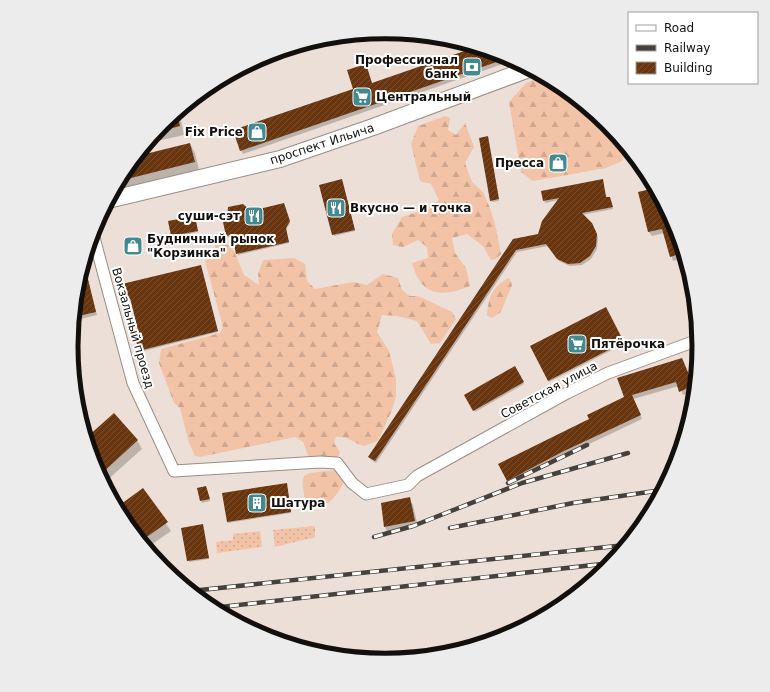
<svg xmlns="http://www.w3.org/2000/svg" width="770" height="692" viewBox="0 0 770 692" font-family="'DejaVu Sans',sans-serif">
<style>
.grass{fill:url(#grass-dots)}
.forest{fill:url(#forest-firs)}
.shadow{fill:#0003}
.building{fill:url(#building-hatch)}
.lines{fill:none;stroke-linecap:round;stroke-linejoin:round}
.street-casing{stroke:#998d86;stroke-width:13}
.secondary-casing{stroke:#998d86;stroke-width:18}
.street{stroke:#fff;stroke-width:11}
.secondary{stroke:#fff;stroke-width:16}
.rail-casing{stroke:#47413d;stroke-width:4.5}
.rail{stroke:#fff;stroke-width:3;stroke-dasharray:9;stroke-linecap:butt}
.labels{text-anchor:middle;stroke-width:4;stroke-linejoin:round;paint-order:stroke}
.poi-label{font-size:12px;font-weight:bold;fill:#130f0c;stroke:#fff;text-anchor:start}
.street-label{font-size:12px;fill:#130f0c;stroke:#fff}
.rim{fill:none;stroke:#130f0c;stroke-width:5}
</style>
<defs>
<pattern id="grass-dots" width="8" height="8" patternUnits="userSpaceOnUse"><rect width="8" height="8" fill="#f2c3a7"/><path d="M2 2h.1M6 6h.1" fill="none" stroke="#cfa68f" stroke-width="1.8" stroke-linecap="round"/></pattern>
<pattern id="forest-firs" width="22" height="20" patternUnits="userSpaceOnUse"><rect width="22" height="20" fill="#f2c3a7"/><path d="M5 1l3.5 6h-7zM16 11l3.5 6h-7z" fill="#cfa68f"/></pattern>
<pattern id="building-hatch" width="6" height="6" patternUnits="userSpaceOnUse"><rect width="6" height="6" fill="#69350f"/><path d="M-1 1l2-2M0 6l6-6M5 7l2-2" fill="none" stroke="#794f30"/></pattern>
</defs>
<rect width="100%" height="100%" fill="#ecdfd7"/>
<path class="grass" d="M315,526V537L275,547L273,530Z
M260,531L262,547L217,553L216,542L233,540V534Z"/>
<path class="forest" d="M543,76C576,93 603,119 626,147L622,161L606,168L533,181L521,172L509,102L526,83Z
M445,116L450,118L448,130L456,135L465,123L474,147L465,163L472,182L483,192L490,208L496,228L501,254L496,259L491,260L483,246L467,234L452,238L455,253L466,268L470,286C441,298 421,296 412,263L428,258L427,247L418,240L403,247L393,245L392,234L402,217L424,210L439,200L431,184L420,181L411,144L418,126Z
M224,241L234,251L244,275L259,285L258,274L263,260L294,258L305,264L307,281L315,289L353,282L367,285L383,274L398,278L402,290L410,296H418L452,312L456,319L440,343L431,344L417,321L397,316L382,315L377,332L389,351L396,379V396L392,410L378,441L364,446C353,443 349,436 336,437L334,443L340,452L337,459L309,458L303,442L295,437L200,457L195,456L189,443L180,408L174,403L159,363L161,349L220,333L223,327L205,261L214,255L215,245Z
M509,278L512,285L501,312L492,318L487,316C488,299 492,286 509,278Z
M336,470L340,472L344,482C335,498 327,511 307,505C297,469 303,474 336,470Z"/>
<path class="shadow" d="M478,48L514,60L243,154L241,150L354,90L366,65L372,84Z
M179,111L184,135L148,143L163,124Z
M488,139L499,201L492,202L491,200Z
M190,144L195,153L199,170L124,189L117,184L124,171L136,157Z
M650,179L675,226L685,258L673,261L664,233L652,236L649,232L639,193L653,189Z
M342,180L355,231L334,236L321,185Z
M602,180L607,198H610L613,209L582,215L593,226L598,237L597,249L591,259L582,265L570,266L559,261L548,246L517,252L376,463L370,459L369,457L514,240L539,235L558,200L546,203L544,201Z
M284,204L290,223L286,230L289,243L238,255L233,236L228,237L227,236L251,212Z
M195,217L198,232L173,237L172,236Z
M201,266L218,332L140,352L141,339L131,299L127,300V299Z
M87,276L97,315L73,321L77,285L79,278Z
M606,309L624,344L549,382L531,347Z
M682,359L690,378L696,376L695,390L683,395L679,386L633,399L642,419L564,456L510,484L500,464L590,419L625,398Z
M515,367L524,384L475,412L465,396Z
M76,396L85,410L79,415L77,407Z
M87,439L137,440L142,449L104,483L95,466Z
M287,486L291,513L228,523L227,522Z
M198,489H207L210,501L202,503Z
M143,490L171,531L147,548L124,520L117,508Z
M409,499L413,505L418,527L388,533L385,527Z
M203,527L209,559L189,562L183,529Z"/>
<path class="building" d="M476,47L508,58L240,151L233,130L353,89L347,70L366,64L372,83Z
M177,113L180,126L157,132L163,124Z
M488,136L499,199L490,201L479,138Z
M190,143L195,162L119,181L137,156Z
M342,179L355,230L332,235L319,185Z
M603,179L606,197H610L613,207L582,213L592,223L597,234L596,246L590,256L580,263L568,264L557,259L546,244L516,250L375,461L368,457L513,239L538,234L542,221L559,198L543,201L541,191Z
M655,188L675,226L683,253L670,257L662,229L648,232L638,192Z
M284,203L290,221L286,228L289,242L236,254L232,235L226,236L223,222L227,220L228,207L243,204L251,211Z
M195,216L198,231L171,236L168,221Z
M201,265L218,331L138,351L136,339L140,338L130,298L126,299L122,284Z
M87,275L96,312L74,317L79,277Z
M606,307L624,342L548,381L530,346Z
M682,358L690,377L696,375L695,385L679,392L676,382L632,395L641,415L562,452L507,481L498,464L589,419L587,415L624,397L617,378Z
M515,366L524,382L473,411L464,395Z
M114,413L138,440L100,475L95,466L86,438Z
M287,483L291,512L227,522L222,493Z
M206,486L210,499L200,501L197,488Z
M143,488L168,522L141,541L124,520L117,507Z
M410,497L415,521L384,527L381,503Z
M203,524L209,558L187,561L181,528Z"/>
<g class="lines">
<g class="street-casing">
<path id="street" d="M93,234L133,383L174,471L320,462L337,463L352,483L366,494L408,485L417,476L567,393L608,373L698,340"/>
</g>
<g class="secondary-casing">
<path id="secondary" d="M108,200L280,159L373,127L529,69"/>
</g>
<use href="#street" class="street"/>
<use href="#secondary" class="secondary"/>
<g class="rail-casing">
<path id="rail" d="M508,483L587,445
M450,528L573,503L662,490
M374,537L413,526L522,483L628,453
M191,591L626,545
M212,608L611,563"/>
</g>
<use href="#rail" class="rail"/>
</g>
<defs>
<g id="bank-square" transform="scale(1)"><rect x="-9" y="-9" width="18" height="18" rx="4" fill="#428a90" stroke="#fff"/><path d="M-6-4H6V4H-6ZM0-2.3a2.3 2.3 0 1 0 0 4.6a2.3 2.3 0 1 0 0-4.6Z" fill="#fff"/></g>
<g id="supermarket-square" transform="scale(1)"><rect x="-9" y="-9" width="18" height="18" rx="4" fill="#428a90" stroke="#fff"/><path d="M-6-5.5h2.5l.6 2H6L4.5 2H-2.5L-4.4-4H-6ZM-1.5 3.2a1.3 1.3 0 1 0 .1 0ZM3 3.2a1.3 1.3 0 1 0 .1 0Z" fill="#fff"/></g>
<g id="shop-square" transform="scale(1)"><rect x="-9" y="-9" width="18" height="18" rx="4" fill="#428a90" stroke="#fff"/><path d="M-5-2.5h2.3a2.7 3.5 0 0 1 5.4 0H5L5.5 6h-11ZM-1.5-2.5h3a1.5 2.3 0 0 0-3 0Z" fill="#fff"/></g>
<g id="restaurant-square" transform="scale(1)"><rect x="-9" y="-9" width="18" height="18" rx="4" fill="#428a90" stroke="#fff"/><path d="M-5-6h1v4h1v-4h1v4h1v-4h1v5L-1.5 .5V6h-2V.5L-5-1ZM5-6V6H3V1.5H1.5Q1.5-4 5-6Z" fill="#fff"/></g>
<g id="building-square" transform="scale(1)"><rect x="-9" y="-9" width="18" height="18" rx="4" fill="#428a90" stroke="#fff"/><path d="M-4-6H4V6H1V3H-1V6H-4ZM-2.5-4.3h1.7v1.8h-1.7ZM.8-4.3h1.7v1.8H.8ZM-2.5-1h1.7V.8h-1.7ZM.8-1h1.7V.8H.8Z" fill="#fff"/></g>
</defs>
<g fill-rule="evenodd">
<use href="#bank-square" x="472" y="67"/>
<use href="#supermarket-square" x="362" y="97"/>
<use href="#shop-square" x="257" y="132"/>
<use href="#shop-square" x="558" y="163"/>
<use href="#restaurant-square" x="336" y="208"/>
<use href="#restaurant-square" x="254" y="216"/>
<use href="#shop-square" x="133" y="246"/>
<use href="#supermarket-square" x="577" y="344"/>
<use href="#building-square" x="257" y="503"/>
</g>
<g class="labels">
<g class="poi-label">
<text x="458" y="64" text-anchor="end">Профессионал<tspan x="458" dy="14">банк</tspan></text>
<text x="376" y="101">Центральный</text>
<text x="243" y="136" text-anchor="end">Fix Price</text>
<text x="544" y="167" text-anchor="end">Пресса</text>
<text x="350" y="212">Вкусно — и точка</text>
<text x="240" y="220" text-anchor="end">суши-сэт</text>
<text x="147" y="243">Будничный рынок<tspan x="147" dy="14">"Корзинка"</tspan></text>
<text x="591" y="348">Пятёрочка</text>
<text x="271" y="507">Шатура</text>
</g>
<g class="street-label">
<text transform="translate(322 144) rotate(-18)" y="4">проспект Ильича</text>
<text transform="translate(133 328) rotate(74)" y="4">Вокзальный проезд</text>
<text transform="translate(549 390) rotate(-28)" y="4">Советская улица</text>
</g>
</g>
<path d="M0 0H770V692H0ZM78 346a307 307 0 1 1 614 0a307 307 0 1 1-614 0Z" fill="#ececec" fill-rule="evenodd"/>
<path class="rim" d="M78 346a307 307 0 1 1 614 0a307 307 0 1 1-614 0Z"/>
<rect x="628" y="12" width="130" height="72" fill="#ffffff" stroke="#a19f9e"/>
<rect x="636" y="25" width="20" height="6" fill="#ffffff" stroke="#a19f9e"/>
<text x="664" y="32" font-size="12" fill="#130f0c">Road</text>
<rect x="636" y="45" width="20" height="6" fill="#47413d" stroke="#a19f9e"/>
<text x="664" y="52" font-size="12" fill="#130f0c">Railway</text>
<rect x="636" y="62" width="20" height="12" fill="url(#building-hatch)" stroke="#a19f9e"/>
<text x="664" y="72" font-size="12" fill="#130f0c">Building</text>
</svg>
